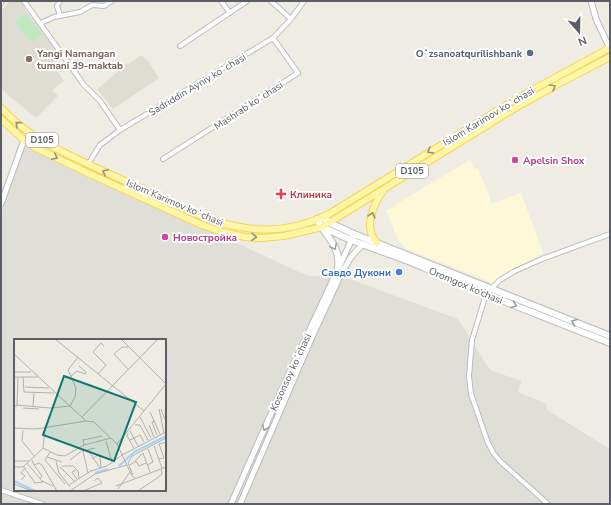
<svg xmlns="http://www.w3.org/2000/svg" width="611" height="505" viewBox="0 0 611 505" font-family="'Nunito Sans',sans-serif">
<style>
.commercial{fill:#fff8d8}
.industrial{fill:#dfdfd8;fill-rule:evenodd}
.education{fill:#dfdcd2}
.green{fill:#bfe8c1}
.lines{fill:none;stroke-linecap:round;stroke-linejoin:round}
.minor-casing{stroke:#b8bbc0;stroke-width:6}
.tertiary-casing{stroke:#b8bbc0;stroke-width:7}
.secondary-casing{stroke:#b9bcc2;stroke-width:8}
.primary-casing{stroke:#f7d454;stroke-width:8}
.minor{stroke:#fff;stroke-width:4}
.tertiary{stroke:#fff;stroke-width:5}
.secondary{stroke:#fff;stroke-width:6}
.primary{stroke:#fff6a8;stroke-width:6}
.oneway{stroke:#94947c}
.oneway2{stroke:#9d9fa3}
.service-dot{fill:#5c6f8a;stroke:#fff;stroke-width:1.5}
.education-dot{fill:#8d6e63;stroke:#fff;stroke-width:1.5}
.hotel-dot{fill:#d1479c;stroke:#fff;stroke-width:1.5}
.health-dot{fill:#e0444e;stroke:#fff;stroke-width:1.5}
.shop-dot{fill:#3f7fe0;stroke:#fff;stroke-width:1.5}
.labels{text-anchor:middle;stroke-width:4;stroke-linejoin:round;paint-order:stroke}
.shield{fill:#fff;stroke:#8c8f93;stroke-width:1}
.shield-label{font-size:9px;font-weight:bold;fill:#5b5f65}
.education-label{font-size:10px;font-weight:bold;fill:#785e54;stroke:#fff;text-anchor:start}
.service-label{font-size:10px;font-weight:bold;fill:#4e5e75;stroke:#fff;text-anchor:end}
.street-label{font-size:10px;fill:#5b5f65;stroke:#fff}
.hotel-label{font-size:10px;font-weight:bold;fill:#b23c85;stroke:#fff;text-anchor:start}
.health-label{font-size:10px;font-weight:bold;fill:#be3a42;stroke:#fff;text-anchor:start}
.shop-label{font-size:10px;font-weight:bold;fill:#366cbe;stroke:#fff;text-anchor:end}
.inset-river{fill:none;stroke:#a3d1ff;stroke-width:2}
.inset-road{fill:none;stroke:#b0b0ad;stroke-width:1}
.view{fill:#0f766e;fill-opacity:0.15;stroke:#0f766e;stroke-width:2}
.inset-edge{fill:none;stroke:#5b5f65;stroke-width:2}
</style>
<rect width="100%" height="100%" fill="#efede3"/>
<path class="commercial" d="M470,160L474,169L478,168L492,203L521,193L543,253L493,283L406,249L398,240L386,210L391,208L400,202Z"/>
<path class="industrial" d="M25,146L308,276L344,277L458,319L490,370L522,381L518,392L547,404V410L610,449V504H1V214ZM15,340H165V490H15Z"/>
<path class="education" d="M9,1H21L26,11L61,56L52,63L64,81L52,90L58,96L36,118L1,89V11Z
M141,55L148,61L159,78L113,109L97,89L120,70V69L127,63L129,64Z"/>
<path class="green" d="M25,13L43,33L32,43L14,22Z"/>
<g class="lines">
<g class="minor-casing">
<path id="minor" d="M24,1L84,85L100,101L120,130
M60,1L57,6L60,15
M221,1L230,13
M271,1L291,19
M1,3L2,1
M41,23L54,17L80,12L92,5L104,6L112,1
M180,46L247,1
M163,159L298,73L273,38
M88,164L100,145L120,130L273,38L291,19L304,1
M1,490L42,504
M548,504L502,463L494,454L488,443L471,394L469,376L472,340L486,294L500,280L515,271L542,259L610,234"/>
</g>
<g class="tertiary-casing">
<path id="tertiary" d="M591,1L596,19L610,49
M1,204L24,140
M231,504L282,389L353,237
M240,504L312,337L341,274L351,257L363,244"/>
</g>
<g class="secondary-casing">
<path id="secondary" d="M322,217L330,223L354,234L610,336
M317,219C326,237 341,246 338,268
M322,227L351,240L411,262L486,294L610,343"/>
</g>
<g class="primary-casing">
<path id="primary" d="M1,108C12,119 23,129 36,137C67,156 103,171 136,186C171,202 208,223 246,228C274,232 303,227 329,214L516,99L610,48
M1,119L24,140L36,148L90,174L202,225L222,232L245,237L261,238L284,236L322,227L517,107L560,83L610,57
M377,243C363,228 373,205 383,191"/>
</g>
<use href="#minor" class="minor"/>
<use href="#tertiary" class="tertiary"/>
<use href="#secondary" class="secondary"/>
<use href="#primary" class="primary"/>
</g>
<defs><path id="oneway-chevron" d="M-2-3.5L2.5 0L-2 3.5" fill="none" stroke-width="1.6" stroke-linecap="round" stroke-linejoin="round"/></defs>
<g class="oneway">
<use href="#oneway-chevron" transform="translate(553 87) rotate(-30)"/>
<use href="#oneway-chevron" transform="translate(18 124) rotate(-138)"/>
<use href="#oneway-chevron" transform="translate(430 151) rotate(149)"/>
<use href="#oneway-chevron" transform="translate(55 157) rotate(26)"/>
<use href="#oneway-chevron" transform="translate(105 172) rotate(-155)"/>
<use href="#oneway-chevron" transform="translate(372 215) rotate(-74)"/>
<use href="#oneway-chevron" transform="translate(254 237) rotate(5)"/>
</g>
<g class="oneway2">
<use href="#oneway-chevron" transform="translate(334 247) rotate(62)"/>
<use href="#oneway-chevron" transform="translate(514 305) rotate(21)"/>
<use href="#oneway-chevron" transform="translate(574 322) rotate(-159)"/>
<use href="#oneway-chevron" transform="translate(265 428) rotate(114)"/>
</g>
<circle class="service-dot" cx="530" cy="53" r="4"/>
<circle class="education-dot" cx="29" cy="59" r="4"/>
<g class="hotel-dot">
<circle cx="515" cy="160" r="4"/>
<circle cx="165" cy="237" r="4"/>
</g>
<path class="health-dot" d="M279 188h4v4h4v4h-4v4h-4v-4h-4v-4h4z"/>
<circle class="shop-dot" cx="399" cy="272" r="4"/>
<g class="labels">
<g class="shield">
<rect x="26" y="133" width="32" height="14" rx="3"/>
<rect x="396" y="164" width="32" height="14" rx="3"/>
</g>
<g class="shield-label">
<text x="42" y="143">D105</text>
<text x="412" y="174">D105</text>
</g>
<g class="education-label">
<text x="37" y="57">Yangi Namangan<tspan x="37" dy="12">tumani 39-maktab</tspan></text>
</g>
<g class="service-label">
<text x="522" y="57">Oʻzsanoatqurilishbank</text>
</g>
<g class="street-label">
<text transform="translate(197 84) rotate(-31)" y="4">Sadriddin Ayniy koʻchasi</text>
<text transform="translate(248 105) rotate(-33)" y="4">Mashrab koʻchasi</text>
<text transform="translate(488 116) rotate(-31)" y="4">Islom Karimov koʻchasi</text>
<text transform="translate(175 202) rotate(23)" y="4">Islom Karimov koʻchasi</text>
<text transform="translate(466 285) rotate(23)" y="4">Oromgox ko‘chasi</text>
<text transform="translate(290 372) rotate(-65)" y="4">Kosonsoy koʻchasi</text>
</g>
<g class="hotel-label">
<text x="523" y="164">Apelsin Shox</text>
<text x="173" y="241">Новостройка</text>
</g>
<g class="health-label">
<text x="290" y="198">Клиника</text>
</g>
<g class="shop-label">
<text x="391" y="276">Савдо Дукони</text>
</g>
</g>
<g transform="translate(14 339)">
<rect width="152" height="152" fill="#efede3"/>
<path class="inset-river" d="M105,127L120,113L152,97M81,134L94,130M0,142L21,152"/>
<path class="inset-road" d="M41,0L130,72M107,0L152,45M114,8H108L100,15L114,30M0,15L72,82M0,33H17M84,35L92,26L79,13L87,4L90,7M0,38H24M9,38L10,53L40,54M56,38L63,32L71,35L72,33L65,27M11,48L35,49M3,66L36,69L56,67L61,58L62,49L54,31L64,18M0,67H3L4,38M19,67L20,54M9,69L25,70M145,70L150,94M147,70L152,83M136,73L146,95M68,78L144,0M126,78L137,99M141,82L138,83L143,96M121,86H126L134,101M135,86L140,98M0,89L22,90L72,82L80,83L103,105L118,137L121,139M9,91L8,102L21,118M116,92L124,107M114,94L113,97L120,109M116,101L126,96L130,103M92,102L98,123M103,105L152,45M70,106L69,101L88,97M140,107L148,129M29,109L43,116L51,117L70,106L97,99M74,111L86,129M36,113L31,121L51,145M108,116L152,93M33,118L48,123M78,120L84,116L86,118L87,128M145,120L150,119L145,105L152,103M18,121L20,126L25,124L28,126L43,152M56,121L69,111M0,122H15M42,122L45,134L56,148M121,122L129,114L136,133M13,124L28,142L39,147M20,126L28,137L26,140M116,126L122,122L125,127L132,124M133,126L139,123L134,110M9,127L21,144L29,143M48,127H59L64,132L65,139M0,128H9L29,109L31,89M46,128L60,142M62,131L58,133L63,140M74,134L69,112L81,109M119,136L114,124L118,117L152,99M7,141L11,137L7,134L11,129M0,145L18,152M55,146L77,132L93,127L108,116M102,147L152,128M104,150L116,133M125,151L142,140L148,135L147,130M56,152L81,135L113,126M69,152L88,144L84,139L80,142"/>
<path class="view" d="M50,37L122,63L100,122L29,96Z"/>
<rect width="152" height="152" class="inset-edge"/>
</g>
<rect width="611" height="505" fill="none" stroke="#5b5f65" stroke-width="4"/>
<g transform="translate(579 32) rotate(160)" stroke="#ffffff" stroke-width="3" paint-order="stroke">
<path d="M0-3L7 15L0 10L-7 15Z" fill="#5b5f65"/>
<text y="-6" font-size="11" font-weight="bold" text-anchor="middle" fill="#5b5f65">N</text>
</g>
</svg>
